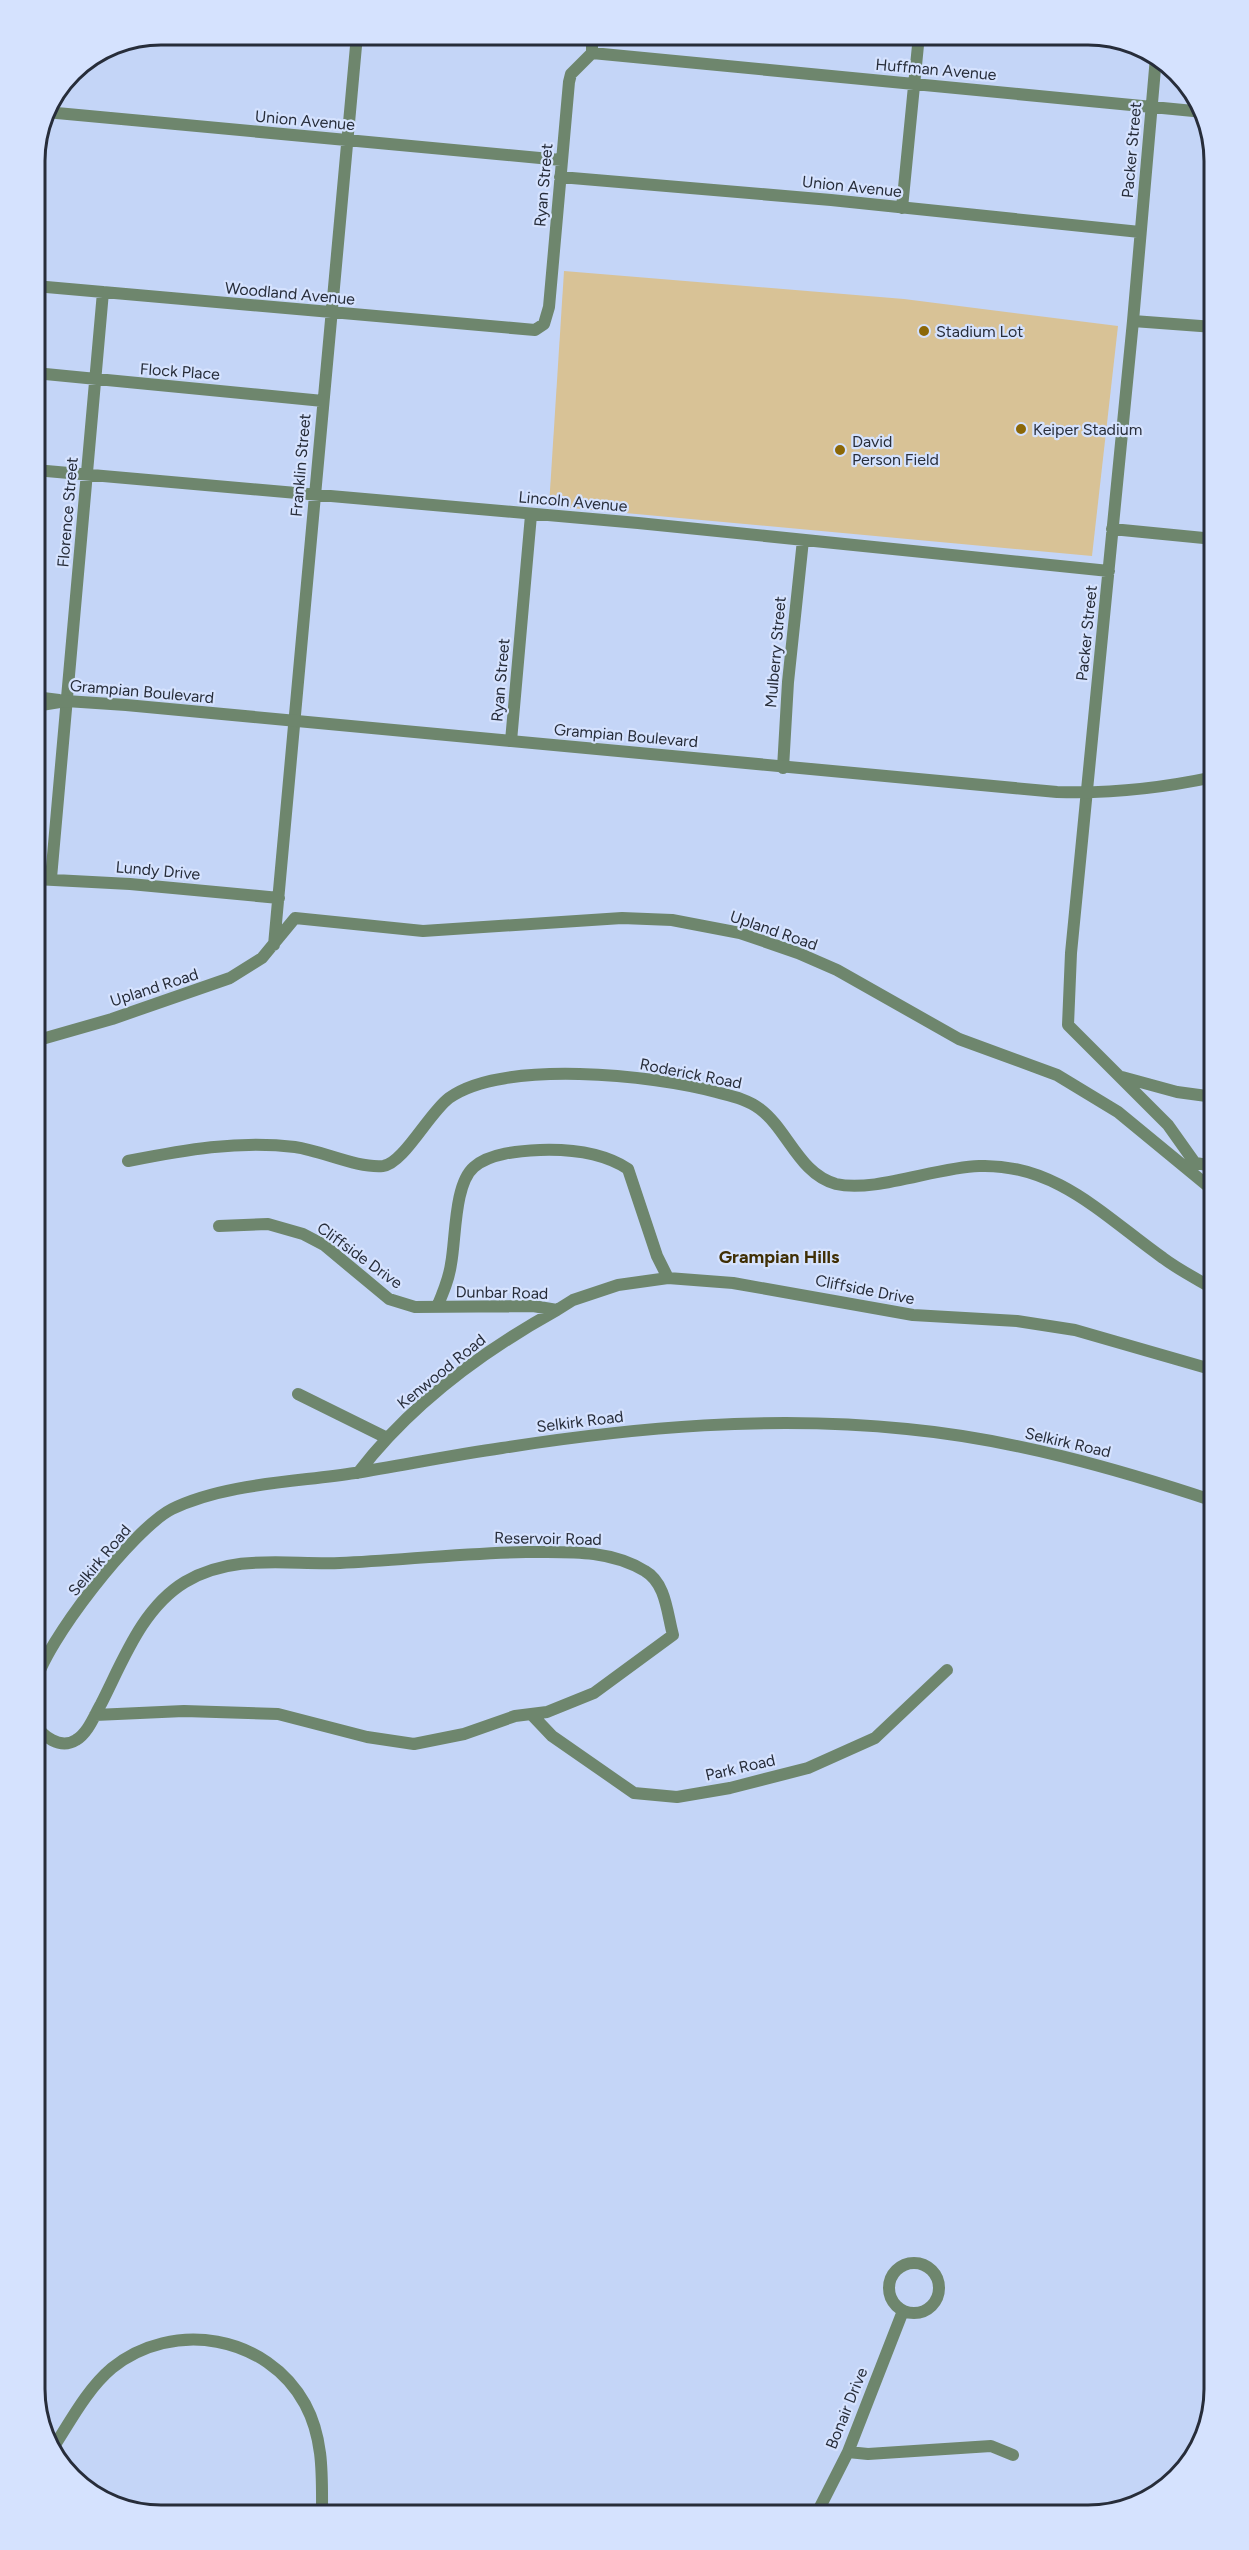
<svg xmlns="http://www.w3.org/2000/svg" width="1249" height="2550" viewBox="0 0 1249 2550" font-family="Figtree,sans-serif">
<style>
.green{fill:#d8c296}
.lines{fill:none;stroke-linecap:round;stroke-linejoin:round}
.minor{stroke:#6e866d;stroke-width:12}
.tertiary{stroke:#6e866d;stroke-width:12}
.poi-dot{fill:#8b6707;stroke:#d5e2fe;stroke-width:2}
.labels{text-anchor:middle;stroke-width:4.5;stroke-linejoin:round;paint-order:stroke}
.street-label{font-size:16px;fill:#272d3a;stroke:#d5e2fe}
.poi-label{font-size:16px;fill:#272d3a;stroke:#d5e2fe;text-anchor:start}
.neighbourhood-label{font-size:18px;font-weight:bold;fill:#3f2e04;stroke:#d5e2fe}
.rim{fill:none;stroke:#272d3a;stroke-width:3}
</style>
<rect width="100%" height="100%" fill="#c4d5f7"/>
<path class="green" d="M564,271L904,299L1118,326L1092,556L549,506Z"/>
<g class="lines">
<path class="minor" d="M592,35V53
M592,53L1204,112
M1156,57L1133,321L1071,953L1068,1025L1168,1125L1195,1163
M46,112L561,160
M560,177L831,200L1140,232
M902,208L919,35
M35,286L535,330L544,324L549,307L569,82L571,74L592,53
M1133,321L1214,327
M35,373L323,401
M35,470L638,523L1109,571
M1112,529L1214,539
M35,697L59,700
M511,741L531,515
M783,768L788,682L803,540
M51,878L103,292
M35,879L130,884L279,898
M274,945L357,35
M35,1041L112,1019L230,978L262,958L295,918L423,931L622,918L672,920L740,933L798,953L837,970L959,1039L1057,1075L1118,1112L1214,1191
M1122,1077L1177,1092L1214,1097
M128,1161C184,1150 238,1140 295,1147C323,1151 356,1168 383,1166C403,1164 429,1113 449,1098C503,1059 654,1075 716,1092C731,1096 747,1099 760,1109C788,1130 799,1174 836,1184C874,1193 937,1167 979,1166C1056,1163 1105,1217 1163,1258C1179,1270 1197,1279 1214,1289
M1189,1162L1214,1166
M219,1226L268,1224L303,1234L324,1245L389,1299L415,1307L533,1306L557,1310L573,1300L618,1285L668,1278
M437,1307C443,1293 449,1279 451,1264C456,1238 454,1184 474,1167C490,1153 519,1151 540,1150C570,1149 602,1152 628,1169L657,1256L668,1278L733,1283L913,1315L1017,1321L1075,1330L1214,1370
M298,1394L387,1438
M358,1473C410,1405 483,1351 557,1310
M35,1685C44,1643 134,1528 172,1509C225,1483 298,1482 355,1473C404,1465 453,1455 502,1448C636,1427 772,1415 907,1429C1011,1439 1115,1468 1214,1501
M533,1716L552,1736L634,1793L677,1797L730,1788L808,1768L875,1738L947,1670
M35,1723C42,1736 60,1750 76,1740C88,1733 94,1716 101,1704C123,1661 142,1608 185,1582C234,1553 287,1565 340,1563C402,1560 464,1553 526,1552C567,1552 609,1549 645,1571C666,1583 667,1613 673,1635L594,1693L547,1712L515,1716L464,1734L414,1744L367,1737L278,1714L184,1711L95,1715
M889 2288a25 25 0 1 1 50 0a25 25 0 1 1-50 0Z
M53,2448C70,2422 87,2389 112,2368C173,2319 267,2335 305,2404C324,2439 322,2477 322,2515
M848,2452L868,2454L991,2446L1013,2455
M816,2515L848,2452L903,2311"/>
<path class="tertiary" d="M35,706L66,701L126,705L1057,792C1111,794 1162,788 1214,777"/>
</g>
<g class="poi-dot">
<circle cx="924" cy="331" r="6"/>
<circle cx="1021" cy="429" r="6"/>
<circle cx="840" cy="450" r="6"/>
</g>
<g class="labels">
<g class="street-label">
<text transform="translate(936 69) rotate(5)" y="6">Huffman Avenue</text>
<text transform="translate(305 120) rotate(5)" y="6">Union Avenue</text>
<text transform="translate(1131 150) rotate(-85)" y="6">Packer Street</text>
<text transform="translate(543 185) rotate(-85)" y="6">Ryan Street</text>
<text transform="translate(852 186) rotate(6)" y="6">Union Avenue</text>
<text transform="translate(290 293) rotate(5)" y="6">Woodland Avenue</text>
<text transform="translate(180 371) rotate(4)" y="6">Flock Place</text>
<text transform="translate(300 465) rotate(-85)" y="6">Franklin Street</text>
<text transform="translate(573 501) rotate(5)" y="6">Lincoln Avenue</text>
<text transform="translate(67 512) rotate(-85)" y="6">Florence Street</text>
<text transform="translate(1086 633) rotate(-84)" y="6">Packer Street</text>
<text transform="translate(775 652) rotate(-85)" y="6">Mulberry Street</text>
<text transform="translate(500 680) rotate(-85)" y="6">Ryan Street</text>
<text transform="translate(142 691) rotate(5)" y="6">Grampian Boulevard</text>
<text transform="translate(626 735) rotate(5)" y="6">Grampian Boulevard</text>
<text transform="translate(158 870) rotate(5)" y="6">Lundy Drive</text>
<text transform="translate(774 930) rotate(19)" y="6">Upland Road</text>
<text transform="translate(154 987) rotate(-18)" y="6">Upland Road</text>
<text transform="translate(691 1073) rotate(11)" y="6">Roderick Road</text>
<text transform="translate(360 1255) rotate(36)" y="6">Cliffside Drive</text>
<text transform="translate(865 1289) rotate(11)" y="6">Cliffside Drive</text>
<text transform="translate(502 1292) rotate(1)" y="6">Dunbar Road</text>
<text transform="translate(441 1371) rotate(-39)" y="6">Kenwood Road</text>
<text transform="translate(580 1421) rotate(-7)" y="6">Selkirk Road</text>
<text transform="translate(1068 1442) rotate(13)" y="6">Selkirk Road</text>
<text transform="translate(548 1538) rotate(1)" y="6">Reservoir Road</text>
<text transform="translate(99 1560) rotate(-50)" y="6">Selkirk Road</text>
<text transform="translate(740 1767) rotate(-13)" y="6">Park Road</text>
<text transform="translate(846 2408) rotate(-68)" y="6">Bonair Drive</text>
</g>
<g class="poi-label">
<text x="936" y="337">Stadium Lot</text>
<text x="1033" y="435">Keiper Stadium</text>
<text x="852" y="447">David<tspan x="852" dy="18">Person Field</tspan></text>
</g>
<g class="neighbourhood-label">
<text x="779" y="1263">Grampian Hills</text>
</g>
</g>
<path d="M0 0H1249V2550H0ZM161 45H1088A116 116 0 0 1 1204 161V2389A116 116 0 0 1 1088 2505H161A116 116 0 0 1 45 2389V161A116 116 0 0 1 161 45Z" fill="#d5e2fe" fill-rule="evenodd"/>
<path class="rim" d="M161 45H1088A116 116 0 0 1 1204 161V2389A116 116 0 0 1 1088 2505H161A116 116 0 0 1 45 2389V161A116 116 0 0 1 161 45Z"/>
</svg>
